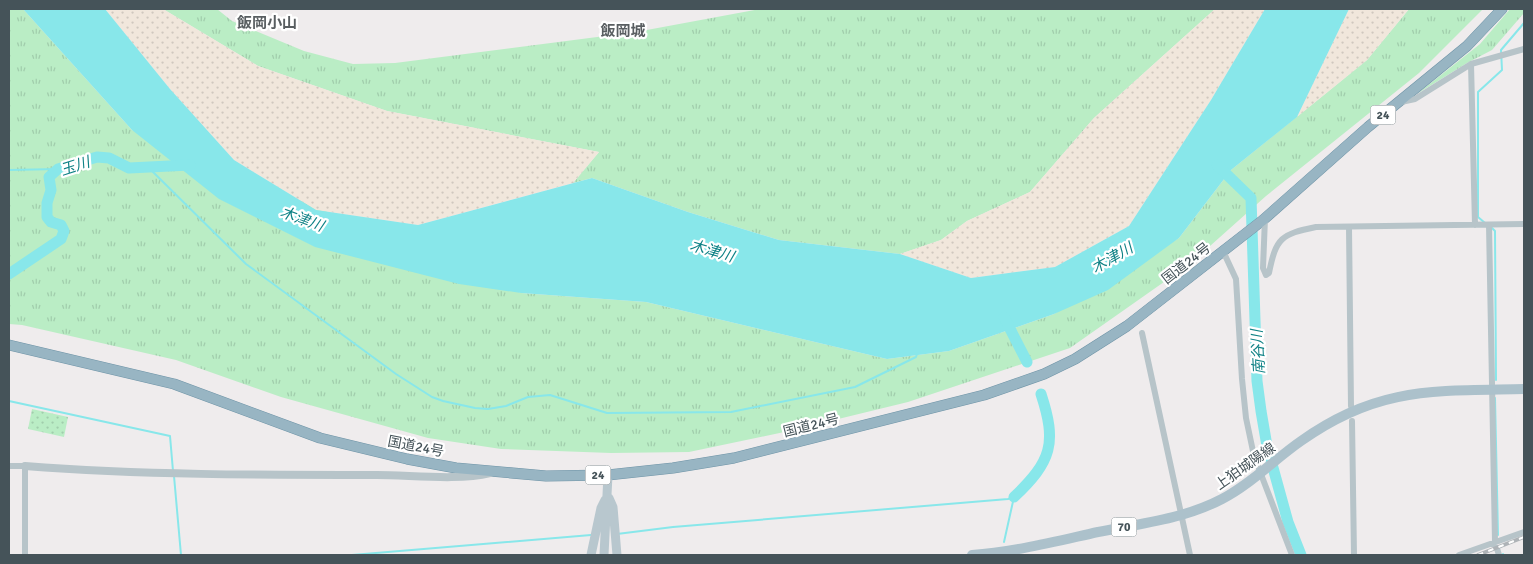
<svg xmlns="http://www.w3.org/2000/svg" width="1533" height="564" viewBox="0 0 1533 564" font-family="Signika,'Noto Sans JP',sans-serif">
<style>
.grass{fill:url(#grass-tufts)}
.sand{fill:url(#sand-dots)}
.park{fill:url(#park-dots)}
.water{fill:#88e7ea}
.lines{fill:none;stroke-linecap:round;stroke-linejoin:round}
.stream{stroke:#88e7ea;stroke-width:2}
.river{stroke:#88e7ea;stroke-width:11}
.trunk-casing{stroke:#6f94a7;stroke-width:11}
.minor{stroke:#b7c4c9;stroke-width:6}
.tertiary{stroke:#b7c4c9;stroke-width:8}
.secondary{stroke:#b8c7ce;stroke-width:9}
.primary{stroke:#acc1cb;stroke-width:10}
.trunk{stroke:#98b5c3;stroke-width:10}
.rail-casing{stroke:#aeb3b7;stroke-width:4}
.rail{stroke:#fff;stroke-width:2;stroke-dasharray:5.5;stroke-linecap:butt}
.labels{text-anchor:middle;stroke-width:4.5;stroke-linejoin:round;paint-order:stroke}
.shield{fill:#fff;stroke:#7d878b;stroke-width:1}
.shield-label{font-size:12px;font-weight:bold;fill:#455359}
.street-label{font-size:14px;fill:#455359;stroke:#fff}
.neighbourhood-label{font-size:15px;font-weight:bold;fill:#595e61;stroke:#fff}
.water-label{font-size:15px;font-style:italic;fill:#0f8286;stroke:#fff}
</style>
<defs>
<pattern id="grass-tufts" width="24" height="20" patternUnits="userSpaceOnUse" patternTransform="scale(1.25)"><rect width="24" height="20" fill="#baedc5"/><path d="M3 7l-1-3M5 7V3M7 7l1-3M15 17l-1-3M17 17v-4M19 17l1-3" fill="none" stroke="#a1cdac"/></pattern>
<pattern id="sand-dots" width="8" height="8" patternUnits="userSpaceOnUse" patternTransform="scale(1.25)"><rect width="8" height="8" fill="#f1e7dc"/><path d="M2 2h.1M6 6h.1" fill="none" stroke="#d0c8bf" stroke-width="1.8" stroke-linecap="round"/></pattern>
<pattern id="park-dots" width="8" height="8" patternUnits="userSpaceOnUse" patternTransform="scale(1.25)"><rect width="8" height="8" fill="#baedc5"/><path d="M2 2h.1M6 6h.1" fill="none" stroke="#a1cdac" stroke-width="1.8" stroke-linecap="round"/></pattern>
</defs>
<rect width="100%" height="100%" fill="#efeced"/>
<path class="grass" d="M9,9H23L132,130L521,293L646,302L887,359L949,351L1054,314L1179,238L1231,170L1367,60L1409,9H1483L1419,73L1266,196L1191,263L1070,348L908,402L789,431L689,452L611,453L501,449L428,438L281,397L176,360L22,325L9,324Z
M163,9H217L232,21L304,51L353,64L395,63L636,32L760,9H1215L1094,118L1030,192L967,221L941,240L900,254L779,240L688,212L592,178L573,183L599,152L387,111L258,66Z
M1510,9H1524V13L1492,50L1467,63L1417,94L1480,44Z"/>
<path class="sand" d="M105,9H163L258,66L387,111L599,152L573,183L418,225L316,210L234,160L170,89Z
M1215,9H1265L1211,100L1129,226L1055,267L971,278L900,254L941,240L967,221L1030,192L1094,118Z
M1349,9H1409L1367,60L1297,117Z"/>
<path class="park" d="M32,409L68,417L64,437L28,429Z"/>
<path class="water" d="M23,9H105L170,89L234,160L316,210L418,225L592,178L688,212L779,240L900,254L971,278L1055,267L1129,226L1211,100L1265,9H1349L1297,117L1231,170L1179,238L1108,290L1054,314L949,351L887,359L646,302L521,293L459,284L315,247L219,199L132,130Z"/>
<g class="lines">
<path class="stream" d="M149,168L246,264L396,374L432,397L443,401L475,408L488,409L506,406L528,397L550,395L607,413L731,412L855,387L916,357L917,354
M9,170L58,169
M1485,223L1478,217V92L1502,70L1501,50L1524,23
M1491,227L1495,231L1496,380
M1495,398L1498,535
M9,401L170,436L173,471
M174,476L181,555
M617,534L673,527L1008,499L1014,497
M1004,542L1014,497
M1503,554V555
M352,555L591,535"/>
<path class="river" d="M1217,165L1251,198L1257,381L1261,411L1267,446L1288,522L1301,555
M9,274L61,239L64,231L61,225L51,222L47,217V203L51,190L49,177L58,169L97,157L109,158L129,168L190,165
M1004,317L1027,362
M1014,497C1052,461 1057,443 1041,394"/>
<g class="trunk-casing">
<path id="trunk" d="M9,345L174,384L320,438L407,459L456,468L546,476L608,475L673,468L734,458L984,395L1044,374L1075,359L1127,326L1263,220L1368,127L1467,46L1502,9"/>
</g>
<path class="minor" d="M1471,64L1475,225
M1401,102L1415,99L1471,64L1524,49
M1265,218L1263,268L1266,275L1269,273C1276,238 1281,234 1316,227L1524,224
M1489,225L1495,542L1499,555
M1349,227L1351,406
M1223,251L1236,279L1242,379L1246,418L1254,456L1292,555
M1142,333L1190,555
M1352,421L1354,555
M9,466H25V555
M1459,555L1524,532"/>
<path class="tertiary" d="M25,466C142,475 259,475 377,475C411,475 458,481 490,473"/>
<path class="secondary" d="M609,498L613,507L617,555
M591,555L601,508L605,500
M604,555L608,475"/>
<path class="primary" d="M972,555C1014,552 1057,541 1098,532C1139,524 1184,519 1222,499C1251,484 1275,459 1301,441C1378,386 1435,391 1524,389"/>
<use href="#trunk" class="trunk"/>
<g class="rail-casing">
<path id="rail" d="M1478,555L1524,537"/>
</g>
<use href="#rail" class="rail"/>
</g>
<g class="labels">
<g class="shield">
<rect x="1370.5" y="105.5" width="25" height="19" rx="4"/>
<rect x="585.5" y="465.5" width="25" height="19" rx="4"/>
<rect x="1111.5" y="517.5" width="25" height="19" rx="4"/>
</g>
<g class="shield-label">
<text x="1383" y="119">24</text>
<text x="598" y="479">24</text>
<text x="1124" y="531">70</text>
</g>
<g class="street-label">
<text transform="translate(1186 263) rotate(-38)" y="5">国道24号</text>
<text transform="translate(811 425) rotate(-14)" y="5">国道24号</text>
<text transform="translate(416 446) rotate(11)" y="5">国道24号</text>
<text transform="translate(1245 466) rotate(-35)" y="5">上狛城陽線</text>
</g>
<g class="neighbourhood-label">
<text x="267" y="28">飯岡小山</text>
<text x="623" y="36">飯岡城</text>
</g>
<g class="water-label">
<text transform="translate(75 166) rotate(-18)" y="5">玉川</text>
<text transform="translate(302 219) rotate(20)" y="5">木津川</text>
<text transform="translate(712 251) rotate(16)" y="5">木津川</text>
<text transform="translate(1112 258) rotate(-30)" y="5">木津川</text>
<text transform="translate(1258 352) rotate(-93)" y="5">南谷川</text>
</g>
</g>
<rect width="1533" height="564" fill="none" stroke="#455359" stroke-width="20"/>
</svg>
